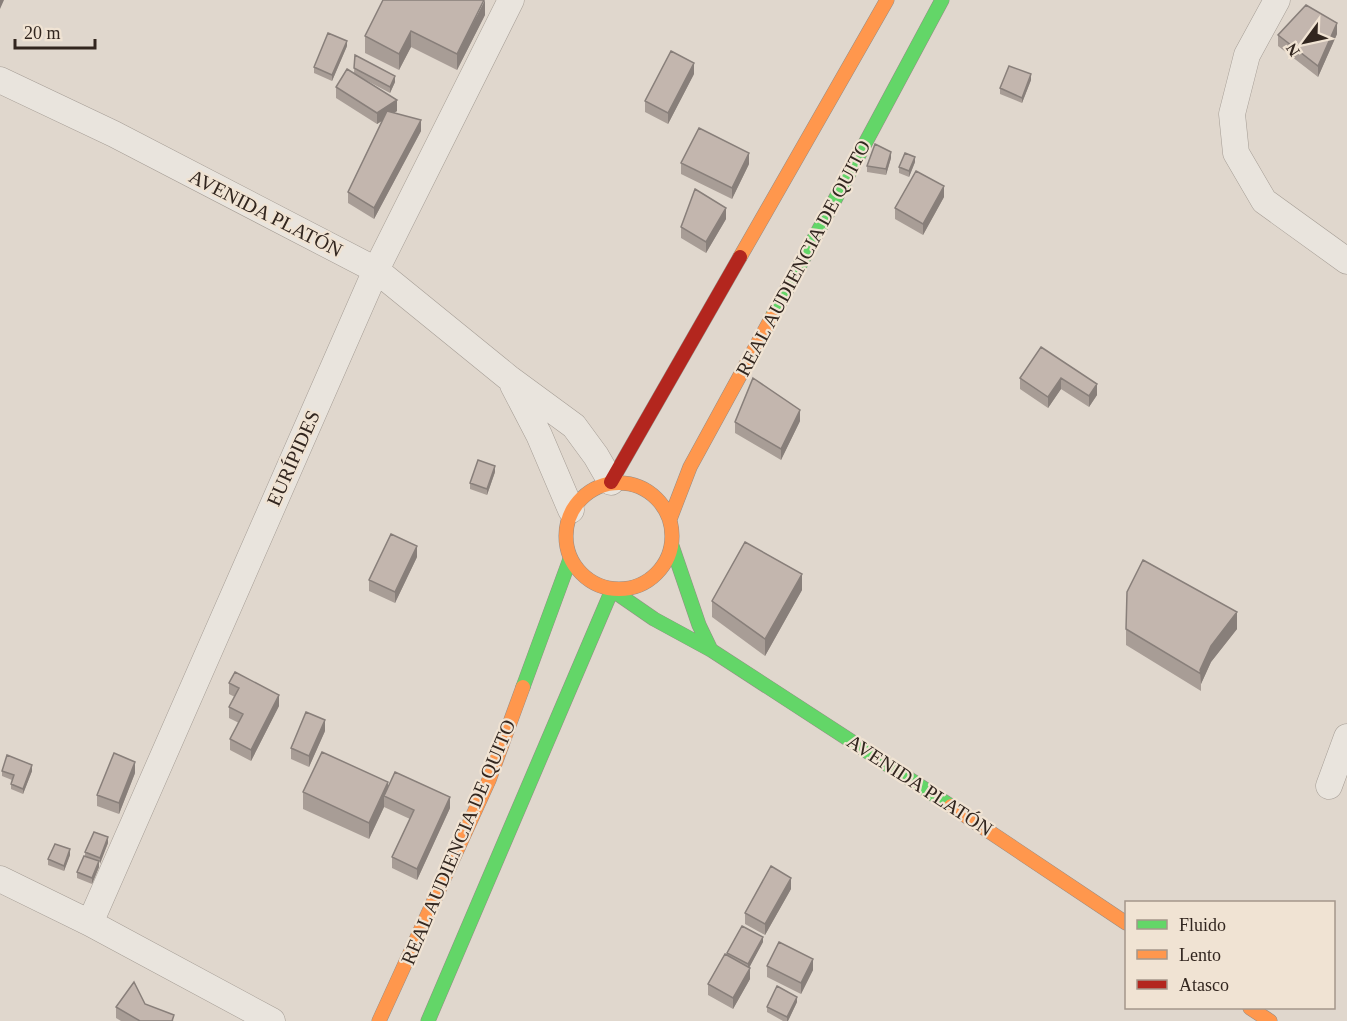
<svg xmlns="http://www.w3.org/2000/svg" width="1347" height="1021" viewBox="0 0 1347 1021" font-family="'Times New Roman',serif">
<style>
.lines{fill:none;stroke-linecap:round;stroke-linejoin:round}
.street-casing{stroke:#a59d95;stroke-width:27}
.fast-casing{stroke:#958c86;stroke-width:15}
.slow-casing{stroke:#958c86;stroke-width:15}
.jam-casing{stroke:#958c86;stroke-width:15}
.street{stroke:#e9e4dd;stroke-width:26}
.fast{stroke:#63d668;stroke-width:14}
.slow{stroke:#ff974d;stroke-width:14}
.jam{stroke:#b3261e;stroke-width:14}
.wall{fill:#a89d96}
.shaded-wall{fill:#887f7a}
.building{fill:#c3b6ae;stroke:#887f7a;stroke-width:1.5}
.labels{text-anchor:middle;stroke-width:4.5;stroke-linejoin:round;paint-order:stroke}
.street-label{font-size:20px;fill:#32261f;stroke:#f0e3d3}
</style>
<rect width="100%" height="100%" fill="#e0d7cd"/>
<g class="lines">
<g class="street-casing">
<path id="street" d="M1277,0L1247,55L1232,114L1236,153L1264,201L1347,261
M0,80L114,134L376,270L510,379L574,426L596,456L611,482
M513,385L539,435L571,510
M1329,786L1347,737
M0,879L90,923L272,1021
M90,923L376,270L511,0"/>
</g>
<g class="fast-casing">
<path id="fast" d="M772,317L942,0
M672,546L699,625L711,650
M612,590L654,619L711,650L951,806
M523,687L570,559
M428,1021L612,590"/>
</g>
<g class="slow-casing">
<path id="slow" d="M740,257L887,0
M566 536a53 53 0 1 1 106 0a53 53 0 1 1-106 0Z
M670,519L690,467L772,317
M951,806L1126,923
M1250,1008L1270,1021
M379,1021L489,780L523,687"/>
</g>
<g class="jam-casing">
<path id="jam" d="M611,482L740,257"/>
</g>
<use href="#street" class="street"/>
<use href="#fast" class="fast"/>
<use href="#slow" class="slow"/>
<use href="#jam" class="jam"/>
</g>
<path class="wall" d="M485,15L457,70L411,47L399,70L365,53V36Z
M1337,34L1318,77L1278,46V35Z
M347,46L332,81L314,73V67Z
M355,55L395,82L390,93L360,77L397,111L394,113L421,131L374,219L348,203V192L382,121L377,124L336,98V87L354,73Z
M694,74L668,124L645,112V101Z
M1031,80L1022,103L1000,94V88Z
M891,158L886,175L867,172V166Z
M915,162L909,177L899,173V167Z
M681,163L749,164L732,199L681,174Z
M944,197L923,235L895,219V208Z
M726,219L706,253L681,238V227Z
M1041,347L1097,395L1089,407L1061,389L1048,408L1020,389V378Z
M800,421L781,460L735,433V422Z
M495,472L487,495L470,489V483Z
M417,557L395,603L369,591V580Z
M802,590L765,656L712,617V601Z
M1126,629H1237L1211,662L1201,684V691L1126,645Z
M229,683L279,706L251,761L230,750V739L239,723L229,718V707L235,697L229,694Z
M325,731L309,767L291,759V748Z
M2,771H32L23,794L11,789V784L12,780L2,776Z
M135,773L119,814L97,806V795Z
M388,788L450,808L417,880L392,868V857L410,819L384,807L369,839L303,809V792Z
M108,843L99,863V867L92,884L77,878V872L85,856V852Z
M70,855L64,871L48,865V859Z
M791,889L765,935L745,924V913Z
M763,942L749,967L750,979L733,1009L708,995V984L727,955V953Z
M767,966L813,970L801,994L767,977Z
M797,1002L788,1021H783L767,1012V1007Z
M145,1004L174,1021H121L116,1018V1007Z"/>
<path class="shaded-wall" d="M0,0H4L0,9Z
M485,0V15L457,70V54Z
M1337,23V34L1318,77V66Z
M411,31V47L399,70V54Z
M347,41V46L332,81V75Z
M694,63V74L668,124V113Z
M1031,74V80L1022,103V98Z
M395,76V82L390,93V87Z
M397,100V111L377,124V113Z
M421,120V131L374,219V208Z
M891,152V158L886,175V169Z
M749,153V164L732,199V188Z
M915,157V162L909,177V171Z
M944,186V197L923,235V224Z
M726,208V219L706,253V242Z
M1061,378V389L1048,408V397Z
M1097,384V395L1089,407V396Z
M800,410V421L781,460V449Z
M495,466V472L487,495V489Z
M417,546V557L395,603V592Z
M802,574V590L765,656V639Z
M1237,612V629L1211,662L1201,684L1200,670L1211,646Z
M279,695V706L251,761V750Z
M325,720V731L309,767V756Z
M135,762V773L119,814V803Z
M32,765V771L23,794V789Z
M388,782V797L384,796V807L369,839V823Z
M450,797V808L417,880V869Z
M108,837V843L100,864V858Z
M70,849V855L64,871V866Z
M99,861V867L92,884V878Z
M791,878V889L765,935V924Z
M763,937V942L748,970V964Z
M813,959V970L801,994V983Z
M750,968V979L733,1009V998Z
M797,997V1002L788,1021H787V1017Z"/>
<path class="building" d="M383,0H484L457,54L411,31L399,54L365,36Z
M1306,5L1337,23L1318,66L1278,35Z
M328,33L347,41L332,75L314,67Z
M671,51L694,63L668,113L645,101Z
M355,55L395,76L390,87L354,68Z
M1009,66L1031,74L1022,98L1000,88Z
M347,69L397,100L377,113L336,87Z
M387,111L421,120L374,208L348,192Z
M699,128L749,153L732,188L681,163Z
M875,144L891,152L886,169L867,166Z
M905,153L915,157L909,171L899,167Z
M916,171L944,186L923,224L895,208Z
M695,189L726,208L706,242L681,227Z
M1041,347L1097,384L1089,396L1061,378L1048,397L1020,378Z
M753,378L800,410L781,449L735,422Z
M478,460L495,466L487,489L470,483Z
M391,534L417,546L395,592L369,580Z
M745,542L802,574L765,639L712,601Z
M1143,560L1237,612L1211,646L1200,670L1201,674L1126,629L1127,592Z
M235,672L279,695L251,750L230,739L243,714L229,707L239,688L229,683Z
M306,712L325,720L309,756L291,748Z
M322,752L388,782L369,823L303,792Z
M114,753L135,762L119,803L97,795Z
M7,755L32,765L23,789L11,784L14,775L2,771Z
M395,772L450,797L417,869L392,857L414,810L384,796Z
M94,832L108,837L100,858L85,852Z
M55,844L70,849L64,866L48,859Z
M84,856L99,861L92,878L77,872Z
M771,866L791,878L765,924L745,913Z
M742,926L763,937L748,964L727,953Z
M779,942L813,959L801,983L767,966Z
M725,954L750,968L733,998L708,984Z
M134,982L145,1004L174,1015L172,1021H140L116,1007Z
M777,986L797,997L787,1017L767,1007Z"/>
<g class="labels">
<g class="street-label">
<text transform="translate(266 213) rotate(27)" y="7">AVENIDA PLATÓN</text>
<text transform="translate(803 258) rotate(-62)" y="7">REAL AUDIENCIA DE QUITO</text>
<text transform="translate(293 458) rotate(-66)" y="7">EURÍPIDES</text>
<text transform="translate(920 785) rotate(33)" y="7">AVENIDA PLATÓN</text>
<text transform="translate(458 842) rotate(-67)" y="7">REAL AUDIENCIA DE QUITO</text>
</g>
</g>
<rect x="1125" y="901" width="210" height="108" fill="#f0e3d3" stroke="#a4978b" stroke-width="1.5"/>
<rect x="1137" y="920" width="30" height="9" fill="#63d668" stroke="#a4978b" stroke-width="1.5"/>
<text x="1179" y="931" font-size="18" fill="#32261f">Fluido</text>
<rect x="1137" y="950" width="30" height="9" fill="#ff974d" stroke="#a4978b" stroke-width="1.5"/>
<text x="1179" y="961" font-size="18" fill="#32261f">Lento</text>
<rect x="1137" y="980" width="30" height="9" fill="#b3261e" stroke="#a4978b" stroke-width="1.5"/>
<text x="1179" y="991" font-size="18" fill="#32261f">Atasco</text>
<g transform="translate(1305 42) rotate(237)" stroke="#f0e3d3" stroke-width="4.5" paint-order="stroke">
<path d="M0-4.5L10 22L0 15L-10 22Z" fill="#32261f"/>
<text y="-9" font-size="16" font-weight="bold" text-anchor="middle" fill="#32261f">N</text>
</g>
<path d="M15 39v9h80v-9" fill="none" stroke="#32261f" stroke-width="3"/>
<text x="24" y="39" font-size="18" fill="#32261f" stroke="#f0e3d3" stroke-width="4.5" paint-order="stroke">20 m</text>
</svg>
